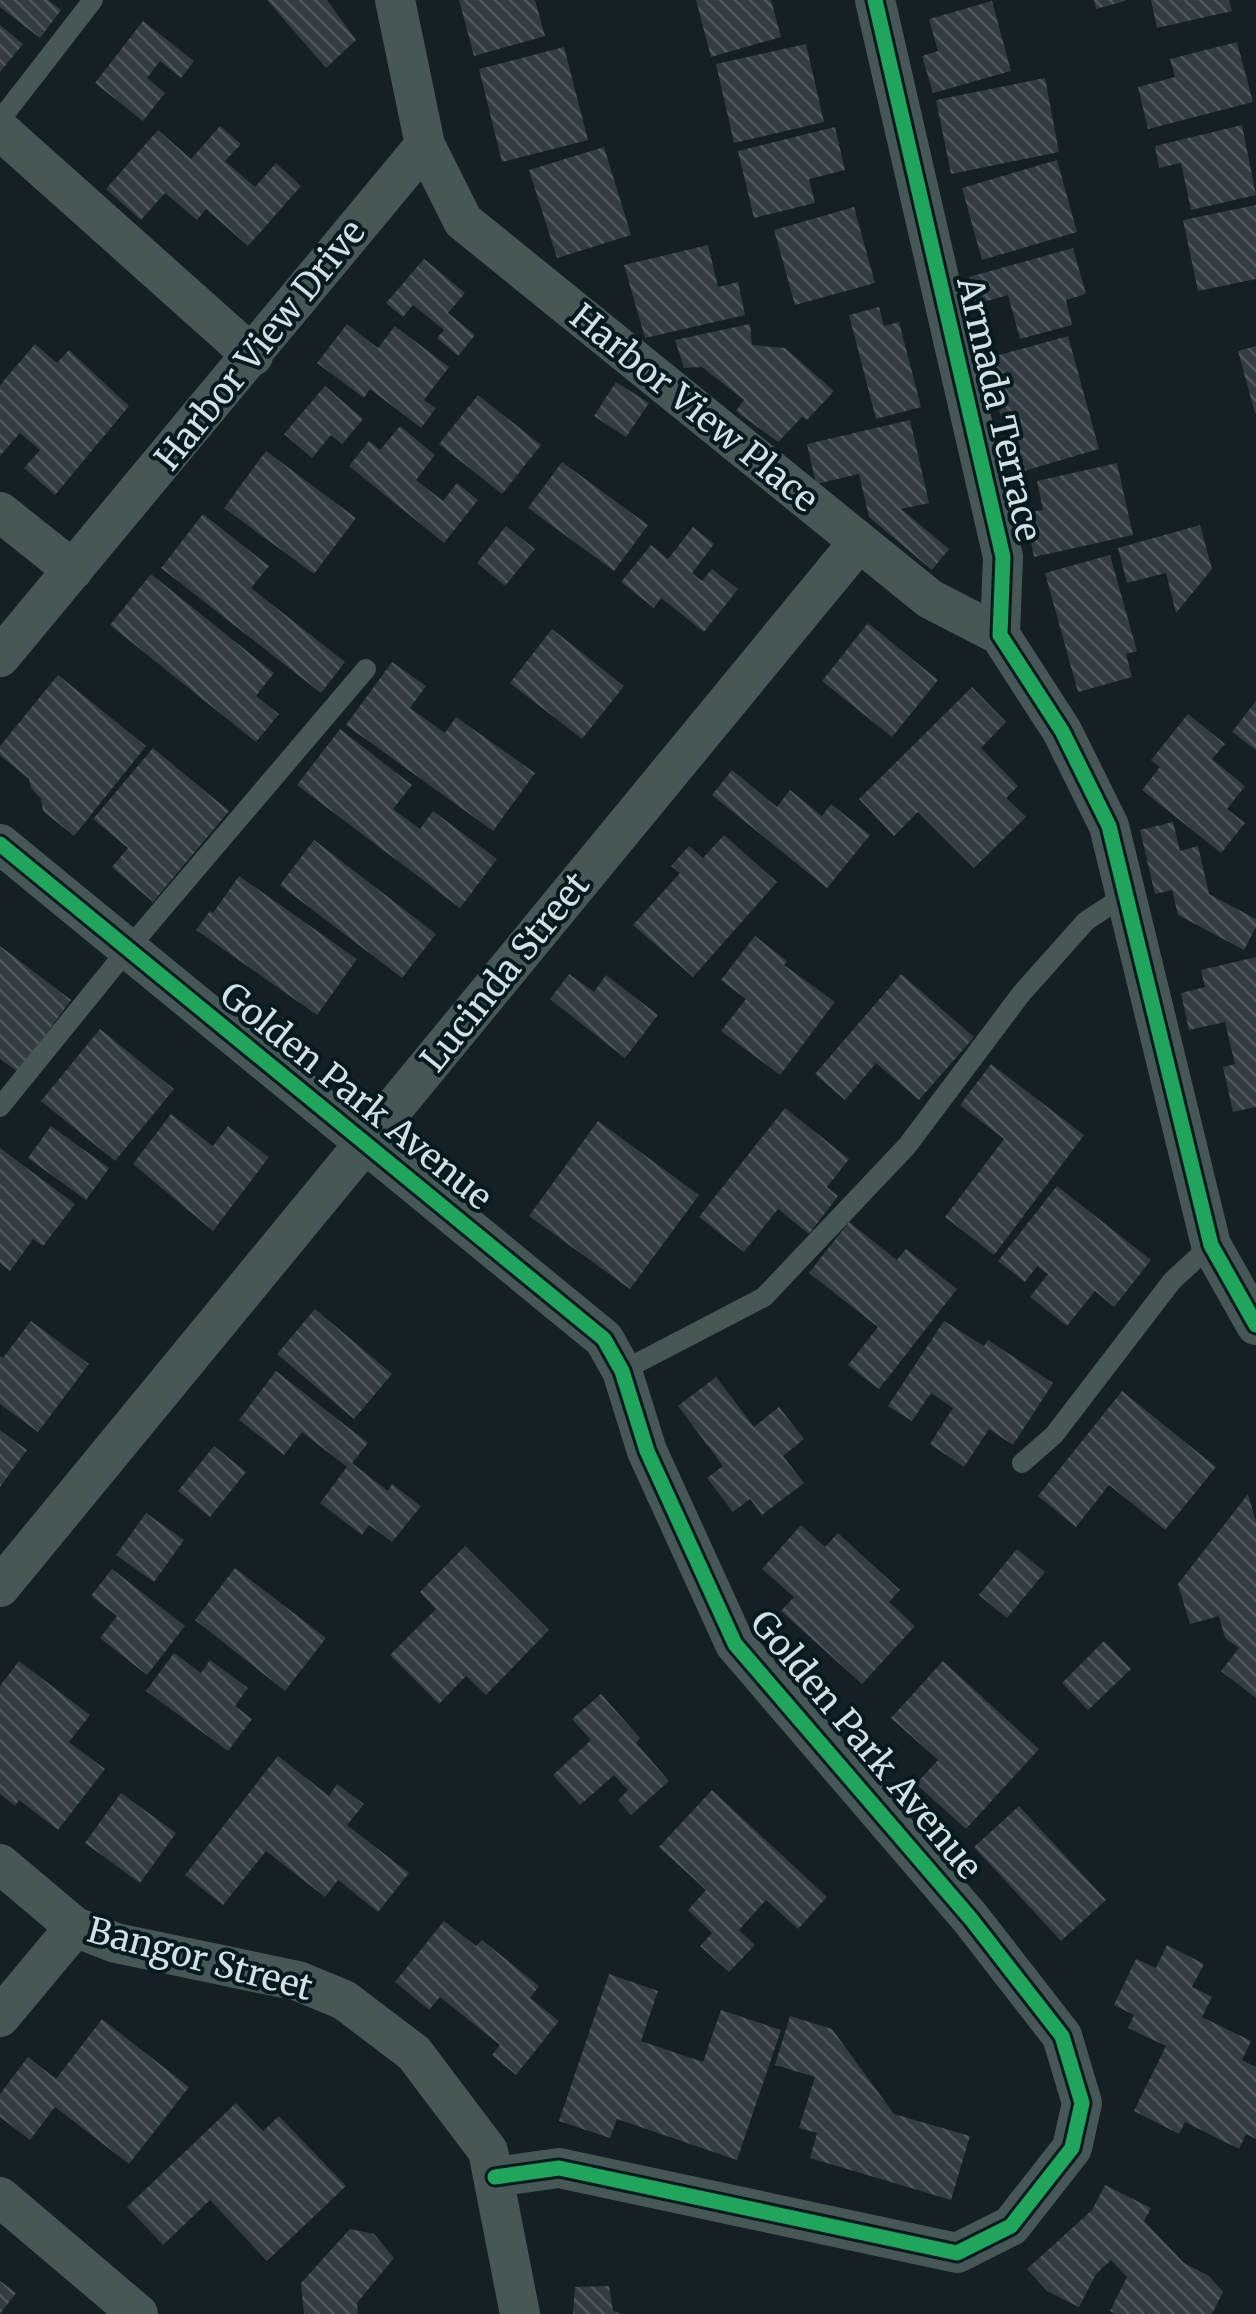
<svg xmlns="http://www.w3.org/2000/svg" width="1256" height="2314" viewBox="0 0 1256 2314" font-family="Merriweather,serif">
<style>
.building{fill:url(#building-back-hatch)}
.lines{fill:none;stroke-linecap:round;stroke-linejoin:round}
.lane{stroke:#465755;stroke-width:20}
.street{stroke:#465755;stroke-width:40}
.cycleway-casing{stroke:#051a1f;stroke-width:21}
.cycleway{stroke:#20a55d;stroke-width:15}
.labels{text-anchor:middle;stroke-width:8;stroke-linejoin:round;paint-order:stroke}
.street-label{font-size:35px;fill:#d3e0e3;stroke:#051a1f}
</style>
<defs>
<pattern id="building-back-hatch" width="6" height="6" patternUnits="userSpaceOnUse" patternTransform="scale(2.5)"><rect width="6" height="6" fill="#333c40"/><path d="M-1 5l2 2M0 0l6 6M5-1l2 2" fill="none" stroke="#50585b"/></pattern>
</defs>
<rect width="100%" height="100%" fill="#142023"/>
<path class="building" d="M0,0H48L61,10L40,38L0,7Z
M267,0H327L356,40L326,68Z
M459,0H535L545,36L474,56Z
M696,0H771L781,37L711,57Z
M1094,0H1124L1125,1L1096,9Z
M1151,0H1229L1232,11L1157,28Z
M992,1L1011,71L933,93L922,56L938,51L929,19Z
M143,21L194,61L181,78L160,61L147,78L165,93L143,121L95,83Z
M0,25L23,44L0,72Z
M1237,42L1253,102L1148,129L1138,87L1175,77L1170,59Z
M806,44L824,122L734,143L716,64Z
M564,47L588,140L502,162L479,69Z
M1045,78L1059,152L951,174L936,100Z
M1242,125L1256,195L1191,210L1181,163L1159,168L1155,146Z
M220,126L241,144L225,161L255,187L276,163L301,186L248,246L206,209L197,220L165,193L141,220L106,189L158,130L191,159Z
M835,127L845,170L809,179L815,203L754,218L738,151Z
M604,147L631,235L557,258L529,170Z
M1057,160L1077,232L982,260L962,188Z
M1256,205V279L1198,291L1183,220Z
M854,207L875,283L795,305L774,230Z
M708,245L718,287L738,282L745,315L645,338L624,265Z
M1073,248L1086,294L1066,300L1072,325L1020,339L1008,295L976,304L969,277Z
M424,259L465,293L448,313L475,335L458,356L437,338L444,330L413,305L403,317L386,303Z
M879,307L884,326L899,322L921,407L876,419L849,315Z
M347,324L378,348L395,326L449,367L424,400L436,408L421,428L370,389L364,398L317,363Z
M750,324L752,345L785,348L834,391L807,420L802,417L778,442L736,411L744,400L702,367L684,368L675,340Z
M1068,336L1099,449L1017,473L985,359Z
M35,344L57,363L69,350L129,406L55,495L24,468L40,450L20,433L0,456V385Z
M1256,346V413H1255L1238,351Z
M616,382L649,403L626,437L594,416Z
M325,386L363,419L342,444L331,435L312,458L284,434Z
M478,395L541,445L502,494L439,444Z
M910,420L929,503L901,509L949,549L932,570L869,517L859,474L816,484L807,444Z
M400,426L435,455L416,480L443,501L457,483L478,500L444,543L349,466L369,441L380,450Z
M266,451L356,518L314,574L224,508Z
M562,462L648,525L614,571L528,508Z
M1117,463L1133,535L1034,557L1025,513L1043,510L1037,481Z
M203,514L269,566L251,588L345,662L321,693L161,568Z
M1200,525L1212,569L1176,613L1166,573L1127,583L1118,548Z
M506,526L535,549L505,586L477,563Z
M693,527L714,544L692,573L702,581L712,569L738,589L704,632L661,598L654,608L621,582L651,545L668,559Z
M1110,555L1137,651L1126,654L1132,677L1078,692L1045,573Z
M151,574L274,673L256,696L279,714L256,742L110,625Z
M868,623L938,680L892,737L822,681Z
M552,629L624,686L582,739L510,683Z
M392,662L426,686L410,708L445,733L456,717L535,773L493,831L346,725Z
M58,675L146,746L74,836L43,811L41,799L31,788L29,779L0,755V746Z
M972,687L1006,722L981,748L1018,786L1006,798L1026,817L974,868L918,812L894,836L859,799Z
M1256,701V750L1232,732Z
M1188,714L1225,744L1212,759L1245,786L1227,809L1245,823L1221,853L1142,790L1160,767L1151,760Z
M340,729L412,785L393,809L420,829L433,811L497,859L460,908L297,785Z
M153,748L229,811L153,902L112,867L128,848L93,819Z
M732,770L777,807L790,790L822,816L831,804L870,835L827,888L712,795Z
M1173,822L1180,851L1198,846L1209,894L1256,919V927L1244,950L1178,915L1172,890L1155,894L1140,830Z
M724,835L777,882L693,977L633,925L680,873L671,866L689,846L703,858Z
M314,840L436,934L402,978L280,885Z
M239,876L357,959L317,1015L196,930L210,911L213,913Z
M755,936L787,961L784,965L835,1002L780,1075L721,1031L746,999L721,980Z
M0,946L71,1000L18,1072L0,1059Z
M1256,957V1107L1233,1112L1223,1067L1235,1064L1225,1022L1189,1030L1181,993L1205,987L1201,970Z
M569,974L594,992L606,975L658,1015L625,1058L550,999Z
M901,974L974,1037L919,1100L876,1063L845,1100L815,1074Z
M100,1029L174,1089L115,1161L41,1101Z
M991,1064L1084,1135L994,1255L945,1217L1004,1139L960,1105Z
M785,1108L849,1159L827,1187L838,1196L809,1234L778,1209L744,1252L699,1217Z
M171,1114L213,1146L228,1126L269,1157L213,1231L133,1164Z
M598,1121L699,1195L630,1289L529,1216Z
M51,1126L109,1168L86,1200L28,1158Z
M0,1148L75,1204L43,1246L33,1239L10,1271L0,1263Z
M1057,1186L1151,1260L1114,1307L1095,1291L1067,1326L1030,1297L1048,1274L1037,1266L1025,1282L998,1261Z
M849,1222L897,1260L906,1249L957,1289L879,1389L848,1365L878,1327L809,1273Z
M315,1309L392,1374L354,1419L277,1354Z
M31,1321L89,1364L38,1432L0,1404V1356L3,1358Z
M944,1321L984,1346L988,1340L1053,1383L1013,1445L989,1429L964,1467L930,1444L953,1408L931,1393L912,1421L888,1406Z
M276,1371L368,1443L352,1463L388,1491L392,1484L421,1506L392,1542L369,1525L362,1535L320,1503L347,1467L302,1432L284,1455L239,1420Z
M716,1377L754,1427L779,1407L804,1439L783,1456L804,1483L762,1515L750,1499L733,1512L707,1478L723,1466L678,1406Z
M1122,1391L1216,1467L1165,1530L1109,1485L1076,1527L1038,1496Z
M0,1430L27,1450L0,1487Z
M214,1446L246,1472L210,1517L178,1491Z
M1248,1494L1256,1522V1698L1221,1671L1239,1648L1225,1638L1219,1616L1190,1624L1178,1584Z
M146,1513L184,1540L154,1582L116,1555Z
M801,1525L825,1547L838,1533L900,1590L889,1602L915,1626L862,1684L781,1611L794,1597L762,1569Z
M465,1546L549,1630L486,1695L466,1676L439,1704L390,1655L436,1609L420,1592Z
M1017,1549L1045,1572L1007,1618L979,1595Z
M235,1568L326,1638L285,1691L195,1620Z
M112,1569L185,1626L147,1675L100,1638L117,1616L91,1596Z
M1104,1641L1131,1669L1088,1710L1062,1683Z
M174,1653L201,1673L210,1660L248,1688L235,1706L252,1719L228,1751L146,1691Z
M19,1661L90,1715L69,1742L105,1769L58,1830L19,1800L15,1806L0,1794V1686Z
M943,1661L1039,1749L966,1829L916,1784L938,1760L891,1718Z
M601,1694L640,1738L636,1743L669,1781L631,1815L618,1800L628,1790L614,1775L580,1805L553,1775L591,1740L572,1719Z
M278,1756L329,1796L337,1784L364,1804L347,1825L409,1873L378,1912L338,1880L325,1897L266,1851L223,1905L185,1875Z
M712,1790L827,1897L798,1929L766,1900L739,1930L755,1945L729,1972L700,1946L712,1933L688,1910L706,1890L659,1847Z
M121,1793L176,1833L140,1883L85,1843Z
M1019,1806L1106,1900L1061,1941L974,1847Z
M444,1921L476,1946L482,1940L539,1986L530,1998L559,2021L516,2075L492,2055L500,2045L440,1997L429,2010L395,1982Z
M1167,1945L1204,1964L1192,1987L1212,1997L1202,2017L1251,2041L1242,2060L1256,2067V2139L1246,2134L1239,2149L1185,2122L1179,2134L1134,2111L1166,2046L1128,2028L1134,2015L1114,2005L1136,1959L1156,1968Z
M609,1974L658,1991L641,2041L703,2062L721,2010L781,2030L737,2160L617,2119L610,2138L559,2121Z
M790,2016L832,2029L894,2114L970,2136L951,2200L810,2158L817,2133L799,2128L815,2077L775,2065Z
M102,2019L189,2087L129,2164L55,2107L30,2140L0,2117V2094L28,2057L56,2079Z
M236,2103L263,2131L279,2116L346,2186L267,2261L210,2200L163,2245L127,2207Z
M1105,2185L1151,2208L1144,2221L1184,2263L1209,2276L1223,2292L1212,2314H1116L1110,2311L1127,2277L1111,2260L1096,2274L1079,2307L1047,2291L1027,2269L1092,2210Z
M350,2229L374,2234L394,2258L357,2303L358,2314H304L301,2283Z
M0,2281L16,2293L0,2314Z
M609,2286L613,2311L621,2314H573L575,2287Z"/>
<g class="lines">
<path class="lane" d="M0,120L93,0
M0,1107L128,949L366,669
M622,1371L764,1297L907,1146L1021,994L1086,921L1124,896
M1022,1463L1054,1435L1172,1281L1211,1245"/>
<path class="street" d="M395,0L425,145L463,221L930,599L1000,635
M875,0L1003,557L1000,635L1062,731L1109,826L1211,1245L1256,1325
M0,130L253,356
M0,512L73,570
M0,657L425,145
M0,844L604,1339L622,1371L647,1451L735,1644L971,1919L1062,2036L1082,2103L1072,2148L1011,2226L957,2253L559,2168L495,2177
M0,1587L858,543
M0,1864L75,1927L116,1943L298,1981L344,2000L414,2053L488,2151L520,2314
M0,2017L75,1927
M0,2197L138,2314"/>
<g class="cycleway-casing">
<path id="cycleway" d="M875,0L1003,557L1000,635L1062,731L1109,826L1211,1245L1256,1325
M0,844L604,1339L622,1371L647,1451L735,1644L971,1919L1062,2036L1082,2103L1072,2148L1011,2226L957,2253L559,2168L495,2177"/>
</g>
<use href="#cycleway" class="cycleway"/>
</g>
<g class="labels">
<g class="street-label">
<text transform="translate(260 345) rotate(-51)" y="12">Harbor View Drive</text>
<text transform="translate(694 408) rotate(39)" y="12">Harbor View Place</text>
<text transform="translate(999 409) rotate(77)" y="12">Armada Terrace</text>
<text transform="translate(505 972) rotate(-51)" y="12">Lucinda Street</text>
<text transform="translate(356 1096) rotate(39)" y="12">Golden Park Avenue</text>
<text transform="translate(866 1745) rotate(50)" y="12">Golden Park Avenue</text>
<text transform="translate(200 1959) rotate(15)" y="12">Bangor Street</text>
</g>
</g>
</svg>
